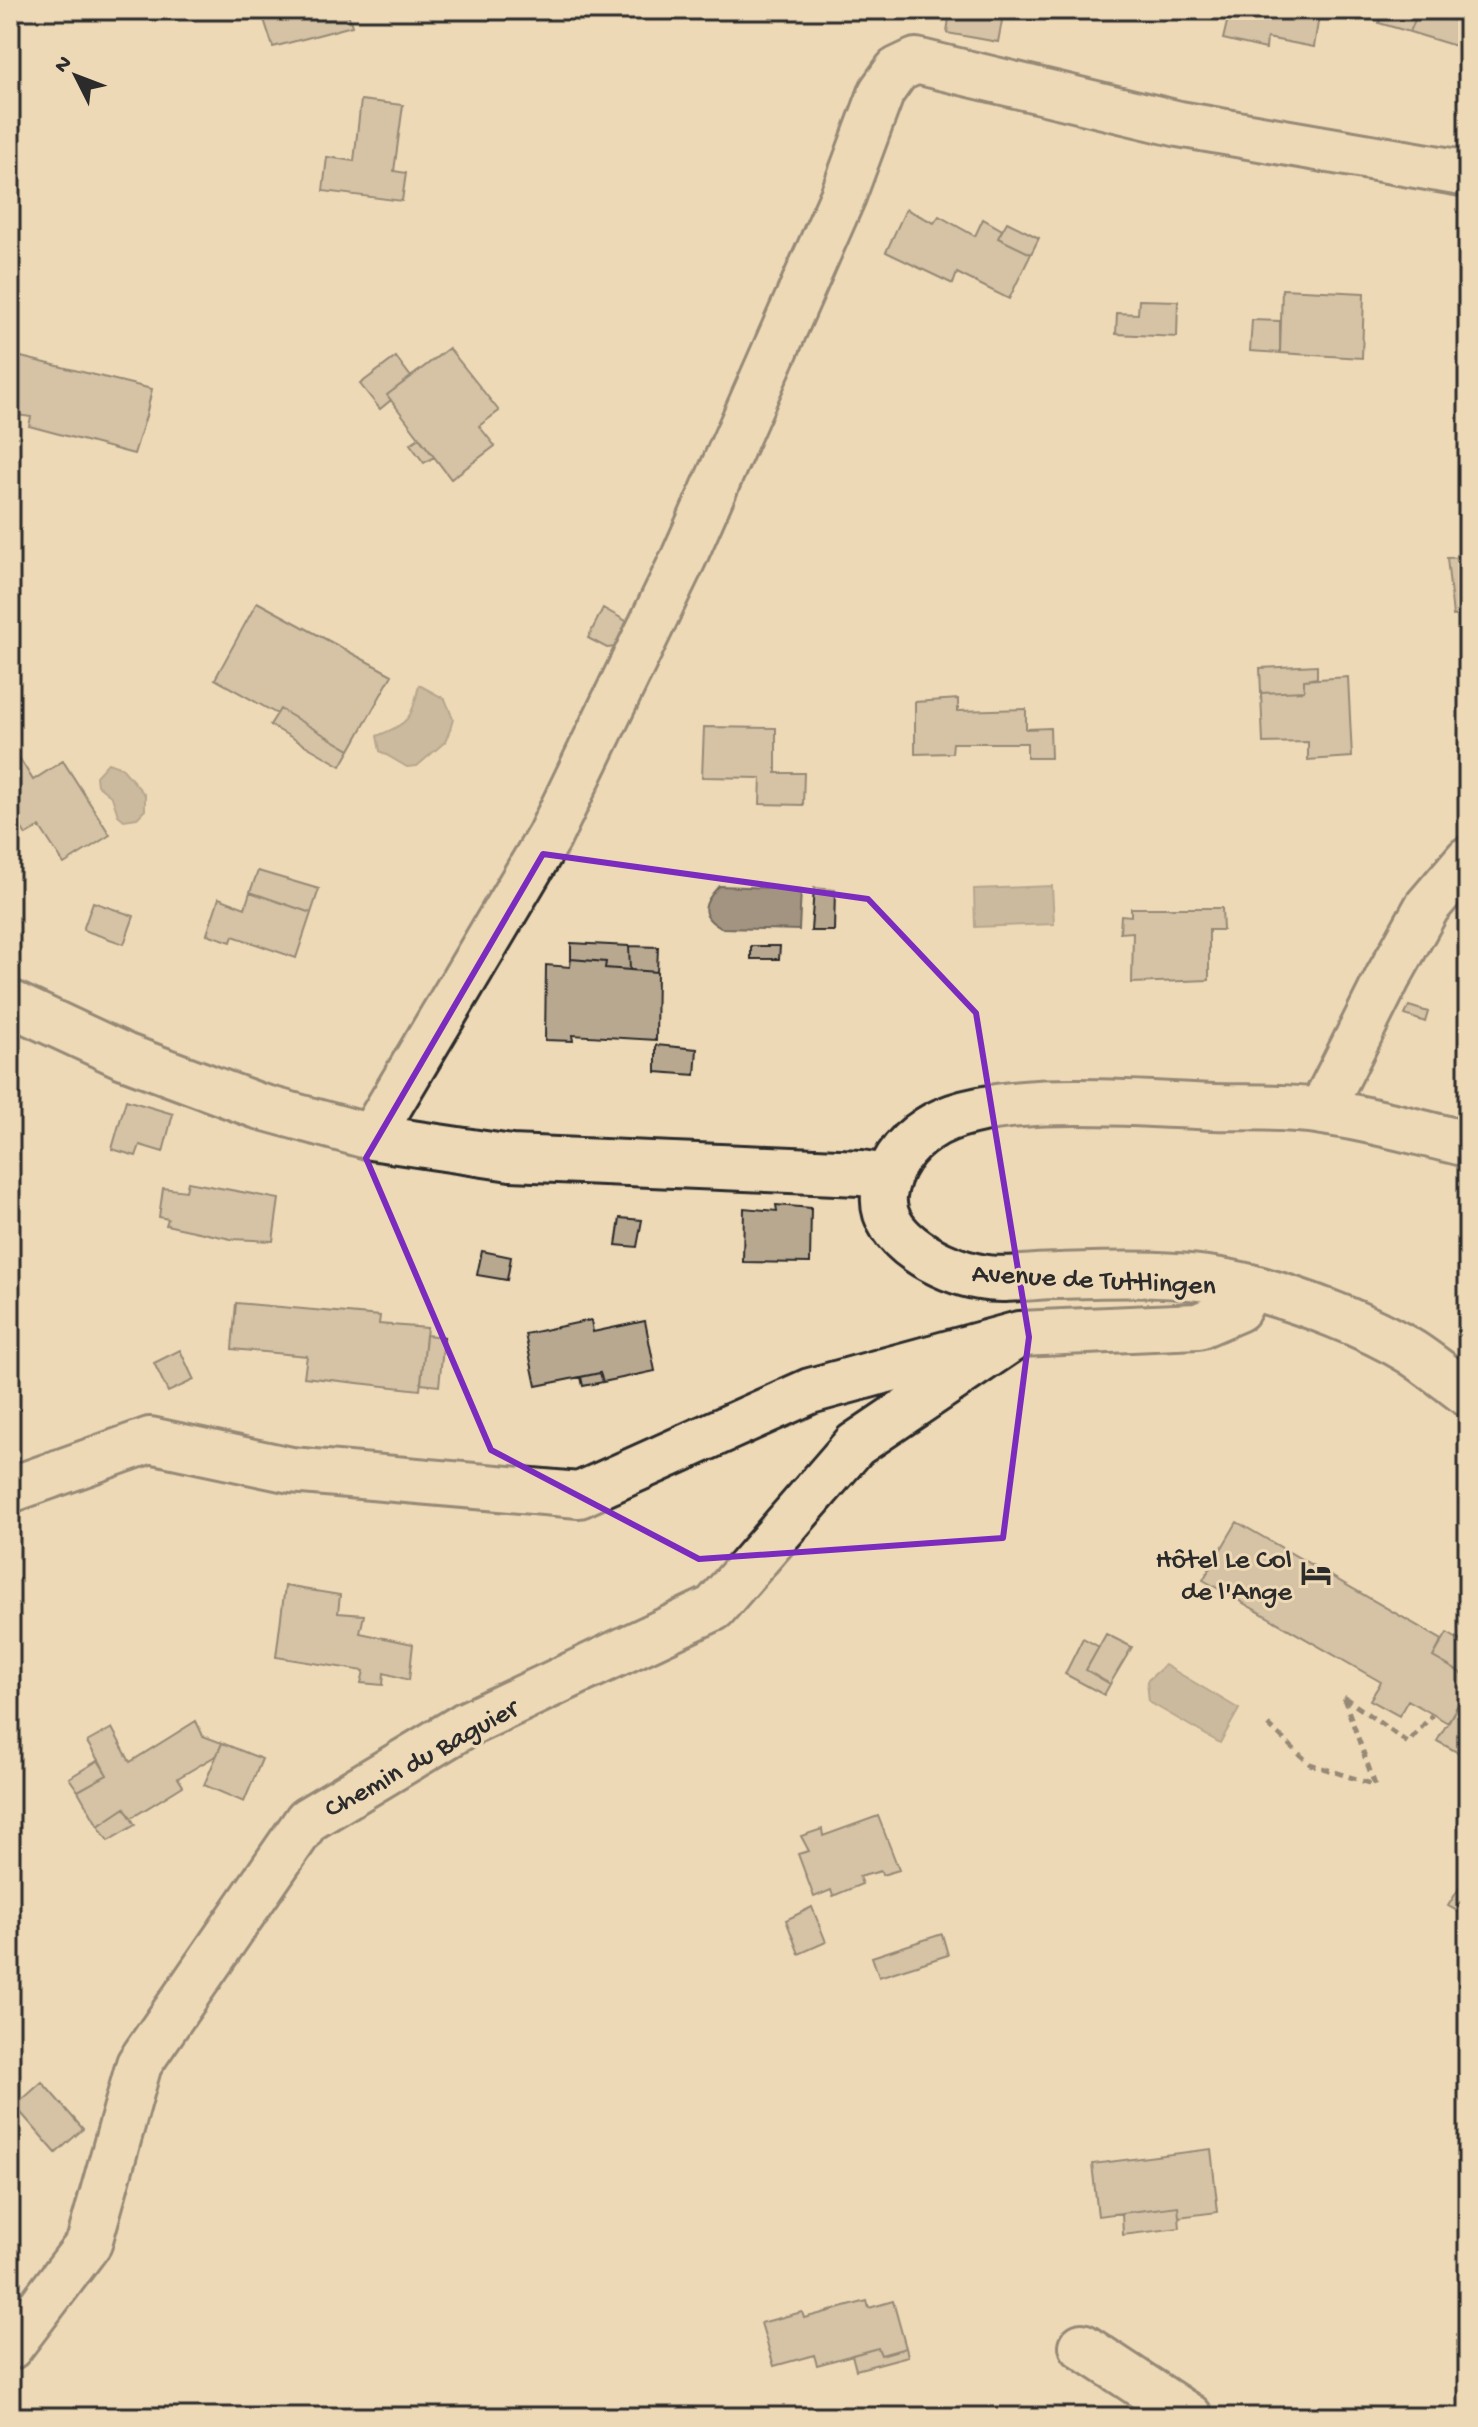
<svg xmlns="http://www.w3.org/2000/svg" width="1478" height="2427" viewBox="0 0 1478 2427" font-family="'Gochi Hand',sans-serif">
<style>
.water{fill:#a29480;stroke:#726a5e;stroke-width:2}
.building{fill:#b8a890;stroke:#2b2b2b;stroke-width:2}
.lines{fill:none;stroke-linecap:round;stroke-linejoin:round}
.minor-casing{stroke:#2b2b2b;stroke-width:50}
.major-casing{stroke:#2b2b2b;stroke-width:50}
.path{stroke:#2b2b2b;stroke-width:5;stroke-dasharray:8 6;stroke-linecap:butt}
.minor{stroke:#eed9b7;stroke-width:44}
.major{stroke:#eed9b7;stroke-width:44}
.marked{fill:none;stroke:#7b2cbf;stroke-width:6;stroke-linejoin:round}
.labels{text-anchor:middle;stroke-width:6;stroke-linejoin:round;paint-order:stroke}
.street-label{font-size:28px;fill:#2b2b2b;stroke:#eed9b7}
.poi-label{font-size:28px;fill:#2b2b2b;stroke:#eed9b7;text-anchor:end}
</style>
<rect width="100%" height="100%" fill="#eed9b7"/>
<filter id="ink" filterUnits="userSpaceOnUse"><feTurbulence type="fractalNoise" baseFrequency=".0125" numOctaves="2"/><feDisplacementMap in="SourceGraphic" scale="16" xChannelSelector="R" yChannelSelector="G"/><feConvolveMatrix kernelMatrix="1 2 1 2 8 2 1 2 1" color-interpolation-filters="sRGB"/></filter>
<g filter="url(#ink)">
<path class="water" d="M419,685L445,699L453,719L450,730L445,742L417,766L407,767L380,751L377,736C411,722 411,719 419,685Z
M108,763L122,768L145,795V810L137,818L124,820L118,815L112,797L97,785L96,776Z
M719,886L801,889L799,930L721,928C697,915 704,902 719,886Z
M1052,886L1054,924L975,927L974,889Z
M1165,1665L1239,1709L1220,1743L1149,1702L1147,1681Z"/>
<path class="building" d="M261,10H347L352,26L273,47Z
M950,10H1004L998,42L947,33Z
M1230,10H1320L1314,47L1267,38L1266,49L1223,39Z
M1383,10L1418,12L1410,32L1379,23Z
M1413,10H1452L1449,19L1467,24L1459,47L1410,32L1418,12Z
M1452,10H1468L1467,24L1449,19Z
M361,100L403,105L394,171L406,173L402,201L323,191L327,157L354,161Z
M906,209L934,223L939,216L975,236L983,219L1002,230L998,238L1031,254L1009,299L957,273L953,284L886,252Z
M1007,222L1039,238L1031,254L998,238Z
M1282,289L1364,293L1362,358L1280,353Z
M1139,300L1178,301L1177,337L1116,334L1117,313L1138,314Z
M1252,320L1280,321V353L1250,351Z
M449,348L499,411L479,426L495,446L451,479L387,395Z
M13,355L152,389L146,416L134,454L29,426L31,417L10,414L14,387H10Z
M396,357L411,377L387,395L391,400L380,409L360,384Z
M419,438L434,457L424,463L410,444Z
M1468,557V615L1453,616L1447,558Z
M257,602L392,675L350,750L280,709L277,714L215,679Z
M603,608L635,626L625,646L607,648L588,638Z
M1317,665V678L1304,680V691L1261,693L1260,668Z
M1348,677L1352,757L1308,760V742L1263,743L1261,693L1304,691V680Z
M958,699V711L1026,709V729L1050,728L1051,758H1027V743H953L952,753L915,754V702Z
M280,709L350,750L341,766L270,725Z
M704,727L776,728V773H804L803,805L760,804L761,778L702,777Z
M20,759L33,780L63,761L110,835L64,864L40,827L26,835L12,813L10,814V765Z
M258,871L319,889L311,913L250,892Z
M814,888L835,890L834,931H811Z
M250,892L311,913L296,958L233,936L231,942L207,934L219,898L245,908Z
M93,902L134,916L124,944L83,930Z
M1131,908H1222L1223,930H1209V980L1132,983L1133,932L1120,933L1121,915L1131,916Z
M571,943L629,946L630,970L605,968L606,962L571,959Z
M629,946L658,947L657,972L630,970Z
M751,946H780L779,959H751Z
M571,959L606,962L605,968L657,972L656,1040L572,1035L573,1041L545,1040L546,965L570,967Z
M1409,1006L1428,1012L1425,1022L1405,1015Z
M656,1045L697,1049L695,1075L656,1072Z
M126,1100L173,1114L163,1152L140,1145L136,1156L112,1149Z
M188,1182L279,1199L273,1241L231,1239L166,1225L168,1219L159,1217L163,1188L186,1191Z
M776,1205L811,1208L810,1263L743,1262L744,1208L777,1211Z
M620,1218L642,1220L637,1247L616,1245Z
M482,1251L511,1257L507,1280L477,1275Z
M236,1303L380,1316L379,1324L427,1328L420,1390L304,1377L307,1356L232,1349Z
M591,1320L593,1332L645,1321L655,1371L603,1382L600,1373L536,1386L525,1334Z
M426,1335L444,1337L439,1386L421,1384Z
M180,1350L194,1380L168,1392L154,1363Z
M600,1373L603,1382L583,1386L581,1377Z
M1237,1522L1442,1640L1433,1657L1468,1677V1687L1448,1723L1408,1700L1399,1716L1370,1700L1381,1682L1203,1580Z
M285,1586L340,1595L338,1613L364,1615L360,1633L413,1644L409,1680L384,1673L383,1685L361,1683L364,1671L276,1657Z
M1447,1633L1468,1645V1677L1433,1657Z
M1106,1634L1132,1647L1110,1684L1086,1670Z
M1083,1638L1099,1647L1086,1670L1110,1684L1104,1695L1065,1674Z
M1468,1687V1758L1437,1741Z
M196,1721L203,1736L222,1743L217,1755L178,1778L183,1786L131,1818L125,1808L98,1826L78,1791L107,1775L87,1742L112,1728L130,1762Z
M222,1743L262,1759L244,1802L204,1785Z
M99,1760L107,1775L78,1791L69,1778Z
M125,1808L135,1825L108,1841L98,1826Z
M878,1816L899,1870L882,1875L881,1871L859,1877L862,1884L833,1896L831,1890L814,1897L798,1854L809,1851L801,1836L822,1829L823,1836Z
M1468,1874V1917L1448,1906Z
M812,1907L826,1942L799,1954L786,1920Z
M942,1934L948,1955L879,1977L872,1957Z
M42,2082L83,2129L56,2153L15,2106Z
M1211,2149L1218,2212L1179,2217L1178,2206L1098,2216L1092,2164Z
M1178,2206L1180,2228L1123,2235L1122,2213Z
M867,2301L869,2308L893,2301L906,2348L881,2355L878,2348L817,2365L814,2355L774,2366L761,2323L802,2312L804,2318Z
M878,2348L881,2355L906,2348L908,2356L856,2370L852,2355Z"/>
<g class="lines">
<g class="minor-casing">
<path id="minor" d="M10,1003L124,1056L258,1106L371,1137L511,1158L861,1173L886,1177
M1321,1111L1388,977L1427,907L1468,859
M371,1137L549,837L684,557L843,196L882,91L897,70L916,61L1179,124L1468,174
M10,1490L150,1440L291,1470L579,1495L810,1391L1019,1334L1198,1326L1238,1309L1250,1287
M1082,2346L1190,2417
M10,2347L89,2243L139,2064L307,1820L465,1725L714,1608L855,1445L1019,1334"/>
</g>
<g class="major-casing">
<path id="major" d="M1468,1144C1420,1133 1372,1119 1323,1112C1288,1106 1249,1108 1214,1107C1142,1104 987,1089 928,1129C903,1145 888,1167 884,1196C880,1240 944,1271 980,1277C1004,1282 1033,1276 1057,1276C1120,1274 1188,1271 1250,1287C1300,1300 1367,1325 1411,1352C1431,1365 1449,1380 1468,1394"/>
</g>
<path class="path" d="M1344,1697L1408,1743L1432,1715
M1268,1725L1310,1764L1375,1785L1343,1696"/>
<use href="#minor" class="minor"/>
<use href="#major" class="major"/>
</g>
</g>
<path d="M0 0H1478V2427H0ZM543,854L868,899L976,1013L1029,1337L1003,1538L699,1559L491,1450L366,1158Z" fill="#eed9b7" fill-opacity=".55" fill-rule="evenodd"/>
<path class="marked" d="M543,854L868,899L976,1013L1029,1337L1003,1538L699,1559L491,1450L366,1158Z"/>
<defs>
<g id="hotel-bare" transform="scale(2.4)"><path d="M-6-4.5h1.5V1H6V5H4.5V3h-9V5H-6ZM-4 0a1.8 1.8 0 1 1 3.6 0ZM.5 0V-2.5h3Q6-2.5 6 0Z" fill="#2b2b2b" stroke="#eed9b7" stroke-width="2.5" paint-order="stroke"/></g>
</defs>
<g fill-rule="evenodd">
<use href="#hotel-bare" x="1316" y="1573"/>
</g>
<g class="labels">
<g class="street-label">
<text transform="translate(1094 1277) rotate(3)" y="10">Avenue de Tuttlingen</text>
<text transform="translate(420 1756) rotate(-29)" y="10">Chemin du Baguier</text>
</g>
<g class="poi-label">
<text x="1292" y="1567">Hôtel Le Col<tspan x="1292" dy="32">de l'Ange</tspan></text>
</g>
</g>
<rect width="1478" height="2427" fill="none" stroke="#eed9b7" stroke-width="40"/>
<rect x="20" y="20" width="1438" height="2387" fill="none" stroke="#2b2b2b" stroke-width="3" filter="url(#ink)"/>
<g transform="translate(76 76) rotate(312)" stroke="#eed9b7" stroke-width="6" paint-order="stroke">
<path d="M0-6L14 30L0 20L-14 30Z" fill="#2b2b2b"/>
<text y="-12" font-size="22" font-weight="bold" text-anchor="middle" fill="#2b2b2b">N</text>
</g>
</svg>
